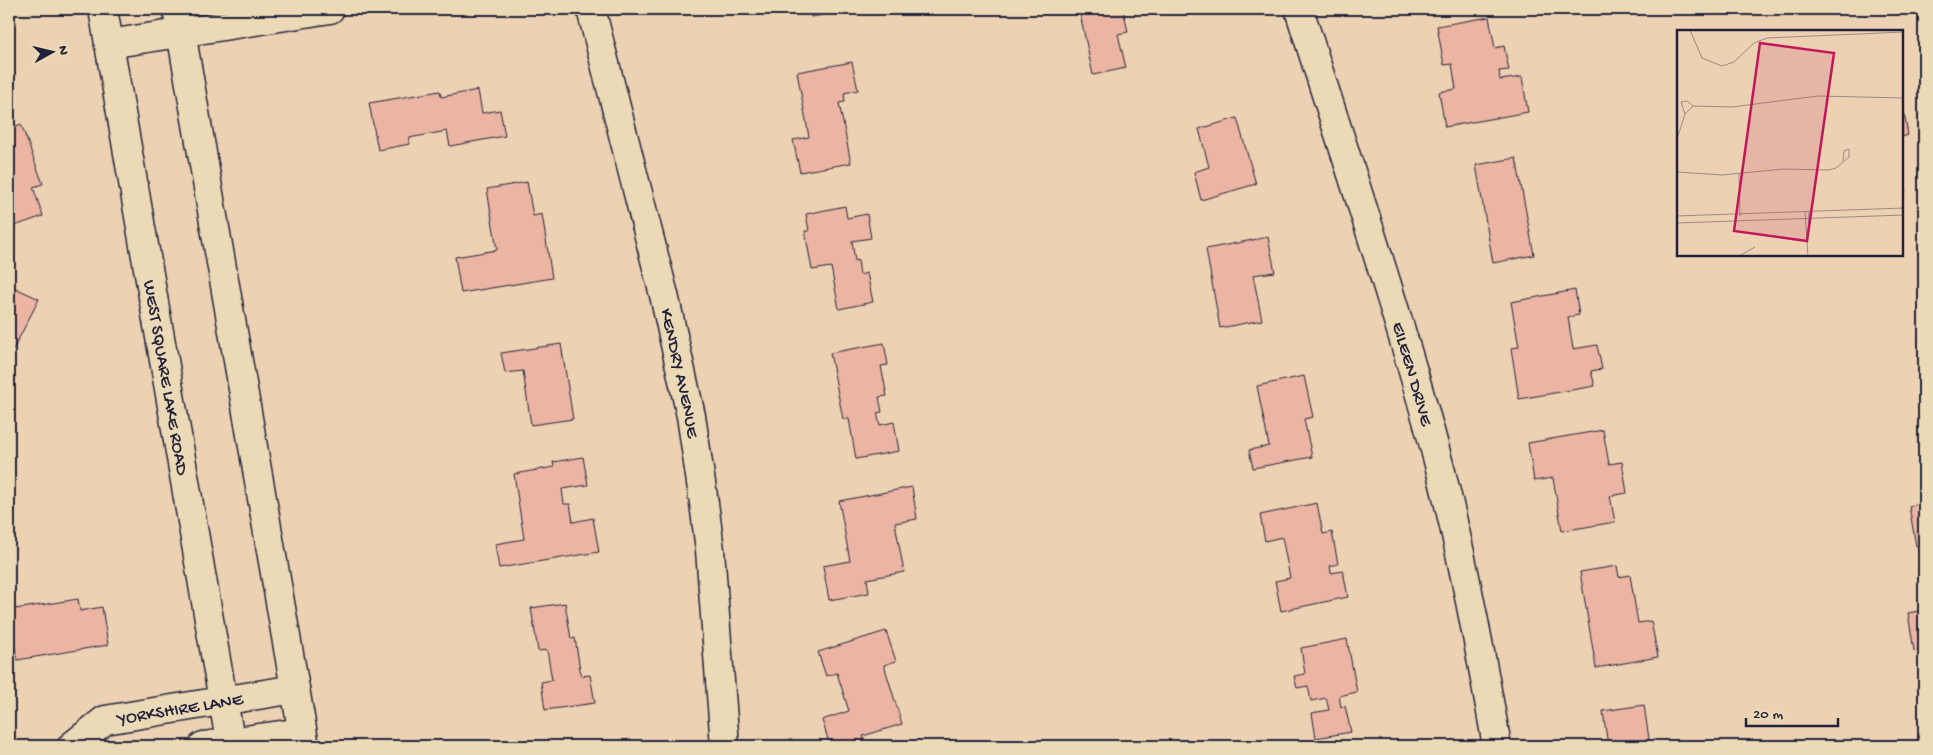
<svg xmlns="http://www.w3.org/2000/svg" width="1933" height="755" viewBox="0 0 1933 755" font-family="'Gochi Hand',sans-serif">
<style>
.building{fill:#ecb4a3;stroke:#22223b}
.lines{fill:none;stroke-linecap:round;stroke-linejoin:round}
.minor-casing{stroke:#22223b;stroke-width:31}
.trunk-casing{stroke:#22223b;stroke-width:31}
.minor{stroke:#ecdab7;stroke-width:28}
.trunk{stroke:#ecdab7;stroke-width:28}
.labels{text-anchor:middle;stroke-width:4.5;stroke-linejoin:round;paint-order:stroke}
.street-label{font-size:18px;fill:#22223b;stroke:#ecdab7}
.inset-road{fill:none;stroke:#9b8c83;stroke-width:1}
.view{fill:#c2185b;fill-opacity:0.15;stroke:#c2185b;stroke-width:2.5}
.inset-edge{fill:none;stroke:#22223b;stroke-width:2.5}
</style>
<rect width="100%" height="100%" fill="#ecd2b3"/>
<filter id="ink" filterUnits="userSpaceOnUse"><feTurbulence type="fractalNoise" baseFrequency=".02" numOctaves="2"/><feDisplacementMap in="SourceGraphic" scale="10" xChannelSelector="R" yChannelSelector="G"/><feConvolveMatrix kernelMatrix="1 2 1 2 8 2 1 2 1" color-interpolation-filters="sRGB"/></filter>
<g filter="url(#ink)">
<path class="building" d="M810,9H856L811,17Z
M1079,9H1123L1128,32L1118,34L1126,68L1093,75Z
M1489,17L1495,48L1504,46L1509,70L1499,71L1500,80L1522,77L1528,112L1445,127L1439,92L1456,89L1452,64L1444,65L1437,26Z
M852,62L858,90L844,93L845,102L839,103L851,163L800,172L793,140L809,137L797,72Z
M478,90L482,113L500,110L505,136L450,146L447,131L409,138L410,144L378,150L369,103L440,91L441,97Z
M1902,102L1908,135L1902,137Z
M1237,118L1256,184L1201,200L1194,172L1209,167L1199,129Z
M21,124L43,184L33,187L43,216L9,228V129Z
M1516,158L1534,255L1493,263L1476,165Z
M527,182L533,216L542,214L552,278L461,293L455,257L497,250L487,189Z
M845,206L847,218L867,214L871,238L852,241L855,261L858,260L860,275L867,273L873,302L839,309L831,267L812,270L805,231H809L806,214Z
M1268,237L1275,272L1253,275L1262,320L1220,328L1206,249Z
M9,285L39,299L12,352L9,350Z
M1575,290L1579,315L1568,317L1573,349L1597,345L1602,369L1591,371L1595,386L1519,399L1511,348L1519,347L1511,302Z
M884,343L888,365L881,366L887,396L879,397L882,412L877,413L880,425L894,422L899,451L856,459L849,419H843L830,353Z
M561,344L573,419L531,425L523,371L505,373L501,353Z
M1304,376L1313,417L1304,419L1312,457L1253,468L1249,450L1269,446L1257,386Z
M1603,430L1609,464L1622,462L1627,493L1610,496L1615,522L1562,531L1553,478L1534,481L1528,443Z
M583,457L588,485L562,489L564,504H570L573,522L593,518L599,552L499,568L495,544L524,539L514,474L554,467L553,462Z
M912,487L917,519L895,523L904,572L867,579L869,593L829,600L823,566L850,561L839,501Z
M1317,503L1323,534L1332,532L1338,564L1330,566L1331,573L1343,571L1348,597L1281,611L1275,581L1290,578L1282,537L1265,541L1260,515Z
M1924,503V544L1916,546L1909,506Z
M1617,566L1619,577L1630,575L1638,623L1651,621L1658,657L1596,668L1580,572Z
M78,599L80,611L102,607L108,645L17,660L9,610Z
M565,603L571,639L575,638L581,676L590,675L595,703L545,710L541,682L552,680L547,650L538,651L531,608Z
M1924,610V649L1914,651L1908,613Z
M886,631L896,661L884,665L902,724L863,736L865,741L849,746H830L822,720L849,711L837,673L826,676L818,652Z
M1347,639L1357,692L1339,696L1341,707L1345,706L1351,732L1316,738L1312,713L1329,710L1326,698L1311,701L1308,686L1297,688L1294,676L1305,674L1301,648Z
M1644,705L1650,746H1608L1603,711Z"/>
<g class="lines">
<g class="minor-casing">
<g id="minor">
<path id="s1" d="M591,9L664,295L691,416L704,503L710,550L725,746"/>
<path id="s2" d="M1299,9C1347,162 1400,315 1441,472C1464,562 1481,654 1497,746"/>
<path d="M109,44L330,9"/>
<path id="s3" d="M72,746L105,720L295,689"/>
<path d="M203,746L302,732"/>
</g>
</g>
<g class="trunk-casing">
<g id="trunk">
<path id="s4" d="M103,9L231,746"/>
<path d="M177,9L305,746"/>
</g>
</g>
<use href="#minor" class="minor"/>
<use href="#trunk" class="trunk"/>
</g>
</g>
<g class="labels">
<g class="street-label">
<text dy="6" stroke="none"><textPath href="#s1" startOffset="375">KENDRY AVENUE</textPath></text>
<text dy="6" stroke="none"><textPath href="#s2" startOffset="382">EILEEN DRIVE</textPath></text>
<text dy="6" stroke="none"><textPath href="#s4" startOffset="374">WEST SQUARE LAKE ROAD</textPath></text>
<text dy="6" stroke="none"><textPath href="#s3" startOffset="118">YORKSHIRE LANE</textPath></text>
</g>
</g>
<g transform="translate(1677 30)">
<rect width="226" height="226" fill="#ecd2b3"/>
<path class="inset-road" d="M13,0L25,28L45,36L57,32L77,13L90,8L227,2M8,84L4,72L10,71L16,76M0,109L8,84L16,76L55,77L141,66L227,68M0,142L45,145L107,139L152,140L159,138L172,127V119L167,121L166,131M62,144L63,186M225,180L227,160M128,181L131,226M0,186L227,178M0,193L227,185M131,203L132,181M62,226L78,217"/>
<path class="view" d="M83,13L157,23L130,211L57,201Z"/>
<rect width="226" height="226" class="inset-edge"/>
</g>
<rect width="1933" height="755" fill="none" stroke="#ecdab7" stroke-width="30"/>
<rect x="15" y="15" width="1903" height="725" fill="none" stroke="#22223b" stroke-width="2" filter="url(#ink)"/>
<g transform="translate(52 52) rotate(82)" stroke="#ecdab7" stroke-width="4" paint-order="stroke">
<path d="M0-4L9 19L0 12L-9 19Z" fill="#22223b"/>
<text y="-8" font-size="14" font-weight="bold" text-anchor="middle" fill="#22223b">N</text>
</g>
<path d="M1746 718v8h92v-8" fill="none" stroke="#22223b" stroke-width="2.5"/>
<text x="1753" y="718" font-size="15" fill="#22223b" stroke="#ecdab7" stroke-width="4" paint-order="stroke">20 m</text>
</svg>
